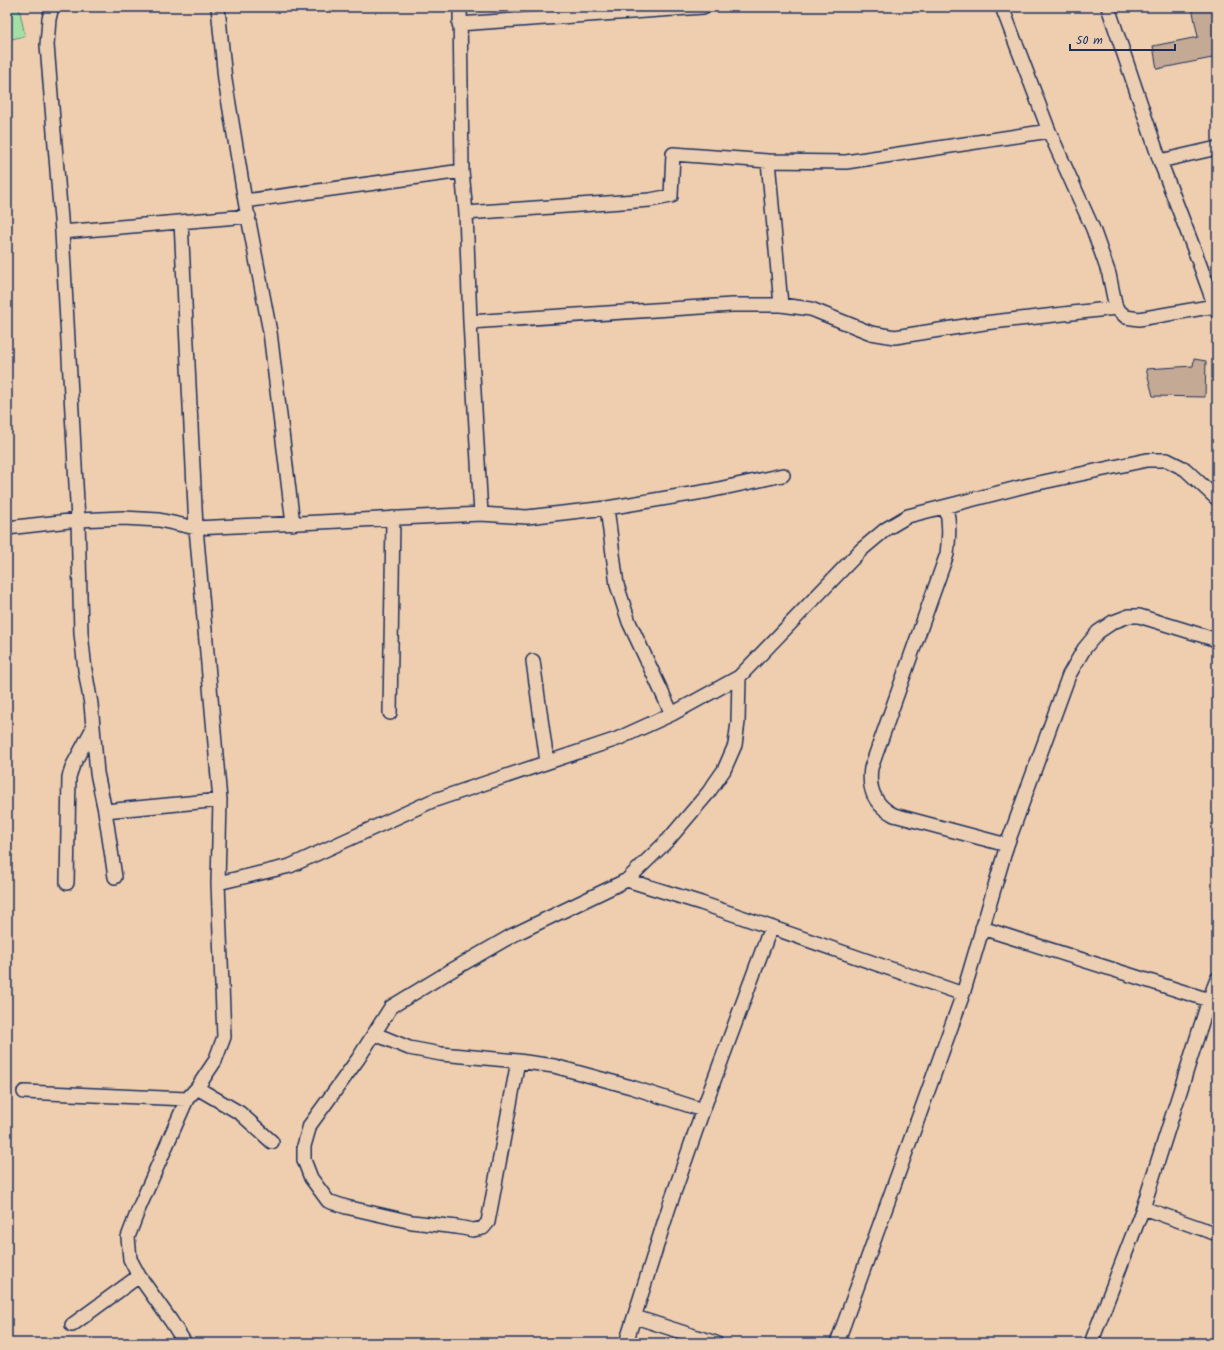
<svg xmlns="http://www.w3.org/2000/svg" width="1224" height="1350" viewBox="0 0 1224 1350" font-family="Kalam,sans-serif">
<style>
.green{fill:#a4e0a6;stroke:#608882}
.building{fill:#c4a995;stroke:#1b2f5e}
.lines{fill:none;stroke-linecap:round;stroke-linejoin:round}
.minor-casing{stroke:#1b2f5e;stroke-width:16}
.minor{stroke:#eccfb3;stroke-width:13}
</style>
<rect width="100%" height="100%" fill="#eeceae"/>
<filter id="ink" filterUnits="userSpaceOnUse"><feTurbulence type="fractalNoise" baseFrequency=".025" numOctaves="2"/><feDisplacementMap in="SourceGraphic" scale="8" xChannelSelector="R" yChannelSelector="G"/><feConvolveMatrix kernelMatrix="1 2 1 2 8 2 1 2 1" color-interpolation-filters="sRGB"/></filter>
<g filter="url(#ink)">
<path class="green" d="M7,7H19L25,36L7,40Z"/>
<path class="building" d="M1192,7H1217V57L1157,69L1153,46L1198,37Z
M1194,359L1206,361L1205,397L1153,396L1146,369L1193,366Z"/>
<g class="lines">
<g class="minor-casing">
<path id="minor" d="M52,7L49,19L47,45L62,232L78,520L81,633L85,670L91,704L97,773L105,811L115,877
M218,7L225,80L245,201L270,332L293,524
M460,7L462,171L466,213L470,322L481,514
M1002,7L1049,131L1093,229L1109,274L1116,308
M1108,7L1160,161L1197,257L1217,312
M459,24L703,7
M768,161L781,305
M1160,161L1217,148
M245,201L462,171
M466,213L650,200L671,196L673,154L768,161L846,162L1049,131
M181,222L196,528L220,800L218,883L224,1037L215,1061L197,1088L187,1099L139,1208L128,1237L130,1259L139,1276L171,1321L185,1343
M62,232L249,216
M470,322L732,305H781L811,309L871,333L895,337L984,323L1116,308L1126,317L1139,319L1215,306
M946,507C950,523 949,537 947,554L871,768C868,788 874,805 894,815L1007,845
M607,508L617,585L629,622L672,714
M7,528L78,520L123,518L159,520L196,528L481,514L527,517L607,508L709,491L783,475
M533,661L547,762
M390,713L393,518
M105,811L220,800
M627,880L701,903L963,994L1007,845L1069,675L1084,649L1098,632L1113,622L1129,616H1139L1217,640
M67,883L69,777L73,765L93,728
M218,883L290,866L432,801L617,739L672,714L739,677L861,550L886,529L908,516L1029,485L1147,460H1167L1185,469L1217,499
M982,928L1209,1000
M375,1034L409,1048L441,1054L518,1061L554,1066L631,1087L703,1110
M518,1061L488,1222L483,1228L473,1230L457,1227L412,1222L346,1207L328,1201L311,1178L304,1160V1146L310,1125L358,1059L391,1007L447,973L513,935L627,880L669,839L708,793L724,770L735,745L738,722L739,677
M197,1088L240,1113L272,1142
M24,1092L187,1099
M1143,1208L1217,1234
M635,1317L716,1343
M72,1325L139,1276
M626,1343L669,1207L703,1110L771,927
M837,1343L963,994
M1091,1343L1143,1208L1209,1000L1217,979"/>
</g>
<use href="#minor" class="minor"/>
</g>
</g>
<rect width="1224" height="1350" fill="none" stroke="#eccfb3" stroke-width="24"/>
<rect x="12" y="12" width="1200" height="1326" fill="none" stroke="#1b2f5e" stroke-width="1.5" filter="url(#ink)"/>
<path d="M1070 44v6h105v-6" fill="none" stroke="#1b2f5e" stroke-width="2"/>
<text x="1076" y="44" font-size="12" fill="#1b2f5e" stroke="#eccfb3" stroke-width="3" paint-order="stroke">50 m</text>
</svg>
